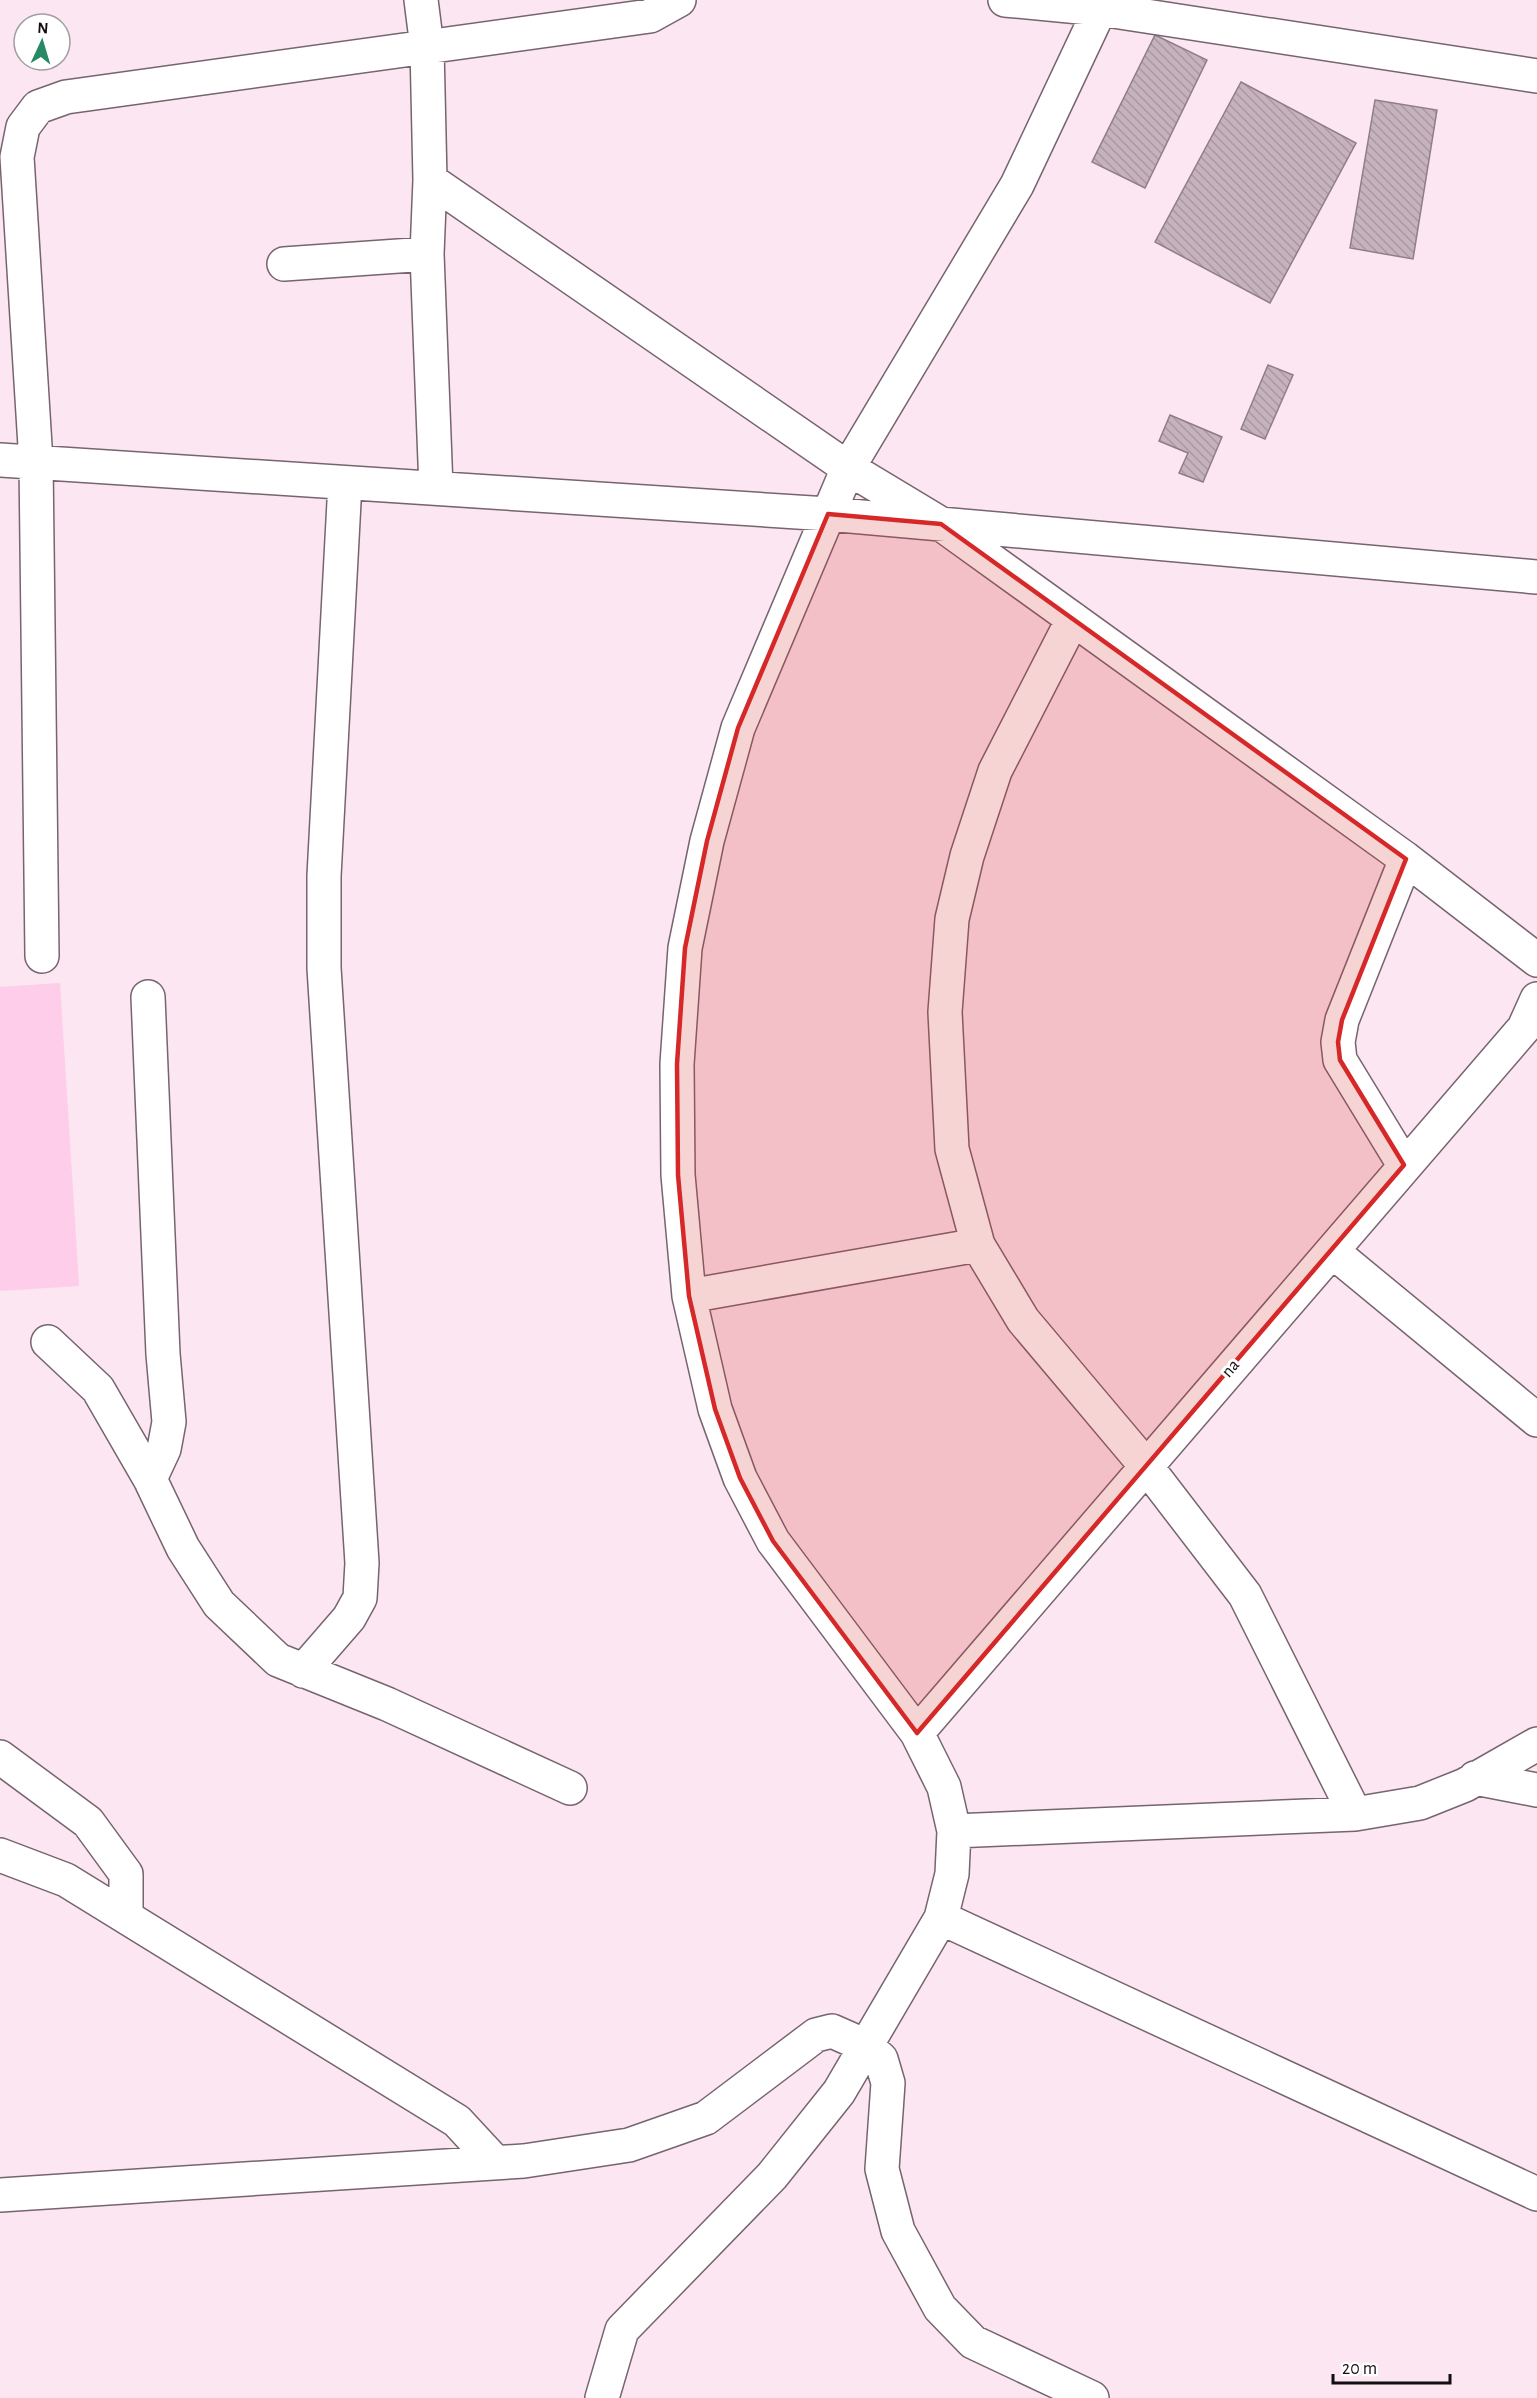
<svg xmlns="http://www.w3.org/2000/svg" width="1537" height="2398" viewBox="0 0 1537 2398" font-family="'Alegreya Sans',sans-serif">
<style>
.grass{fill:#fecde9}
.building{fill:url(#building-back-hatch);stroke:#8f7d87;stroke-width:1.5}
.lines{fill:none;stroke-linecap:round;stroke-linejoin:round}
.minor-casing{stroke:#76646e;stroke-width:36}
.minor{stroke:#fff;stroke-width:33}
.marked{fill:#d62828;fill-opacity:0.2;stroke:#d62828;stroke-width:4.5;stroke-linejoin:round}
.labels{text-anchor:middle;stroke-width:6;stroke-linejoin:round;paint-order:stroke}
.street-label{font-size:18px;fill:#140d11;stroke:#fff}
</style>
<defs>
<pattern id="building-back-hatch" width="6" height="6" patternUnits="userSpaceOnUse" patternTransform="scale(1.5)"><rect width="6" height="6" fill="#c6b2bd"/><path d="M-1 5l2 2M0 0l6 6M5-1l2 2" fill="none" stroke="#a998a1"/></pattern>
</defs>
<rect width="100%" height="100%" fill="#fbe6f1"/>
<path class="grass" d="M60,983L79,1286L0,1291V987Z"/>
<path class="building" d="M1155,35L1207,60L1145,188L1092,162Z
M1241,82L1356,143L1270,303L1155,242Z
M1375,100L1437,110L1413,259L1350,248Z
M1268,365L1293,375L1265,439L1241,429Z
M1170,415L1222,437L1203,482L1179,473L1188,453L1159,441Z"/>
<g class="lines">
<g class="minor-casing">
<path id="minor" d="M421,0L427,47L430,180
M1005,0L1100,9L1537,76
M284,264L427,254
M0,460L828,514L1537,577
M436,488L427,254L430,180L848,468L941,524L1406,859L1537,960
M1073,619L995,771L967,856L952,919L945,1012L952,1149L978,1245L1023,1320L1146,1466L1245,1595L1355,1814
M42,956L36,462L17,157L23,127L38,107L66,97L650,16L679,0
M148,997L163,1354L169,1422L164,1449L150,1479
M1404,1165L1340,1060L1338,1042L1342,1020L1406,859
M1332,1251L1537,1420
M689,1296L978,1245
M48,1342L98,1389L150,1479L183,1548L219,1604L278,1660L387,1704L570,1788
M303,1671L349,1618L360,1598L362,1563L324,968V876L345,483
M917,1733L1524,1028L1537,999
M0,1757L88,1822L126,1874V1917
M1475,1778L1537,1790
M954,1831L1355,1814L1420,1803L1465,1785L1537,1744
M0,1855L66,1880L457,2121L495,2162
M941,1918L1537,2194
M0,2195L524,2161L629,2145L706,2118L816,2035L832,2031L866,2046L881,2059L888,2083L882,2169L898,2231L940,2308L973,2342L1092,2398
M602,2398L622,2330L772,2176L839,2092L941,1918L952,1874L954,1831L944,1787L917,1733L773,1541L740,1478L715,1409L689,1296L678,1175L677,1064L685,948L707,841L738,728L848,468L1017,185L1100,9L1102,0"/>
</g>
<use href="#minor" class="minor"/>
</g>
<path class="marked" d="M828,514L941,524L1406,859L1342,1020L1338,1042L1340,1060L1404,1165L917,1733L773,1541L740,1478L715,1409L689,1296L678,1175L677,1064L685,948L707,841L738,728Z"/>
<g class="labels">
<g class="street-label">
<text transform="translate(1230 1368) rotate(-49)" y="6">na</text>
</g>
</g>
<g transform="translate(42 42) rotate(4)"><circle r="28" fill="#ffffff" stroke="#a19ea0" stroke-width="1.5"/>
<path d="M0-4.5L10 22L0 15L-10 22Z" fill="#288a64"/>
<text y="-9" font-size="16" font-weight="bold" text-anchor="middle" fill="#140d11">N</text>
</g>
<path d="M1333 2374v9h117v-9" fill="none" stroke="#140d11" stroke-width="3"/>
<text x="1342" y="2374" font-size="18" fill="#140d11" stroke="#ffffff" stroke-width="4.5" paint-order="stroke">20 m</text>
</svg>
